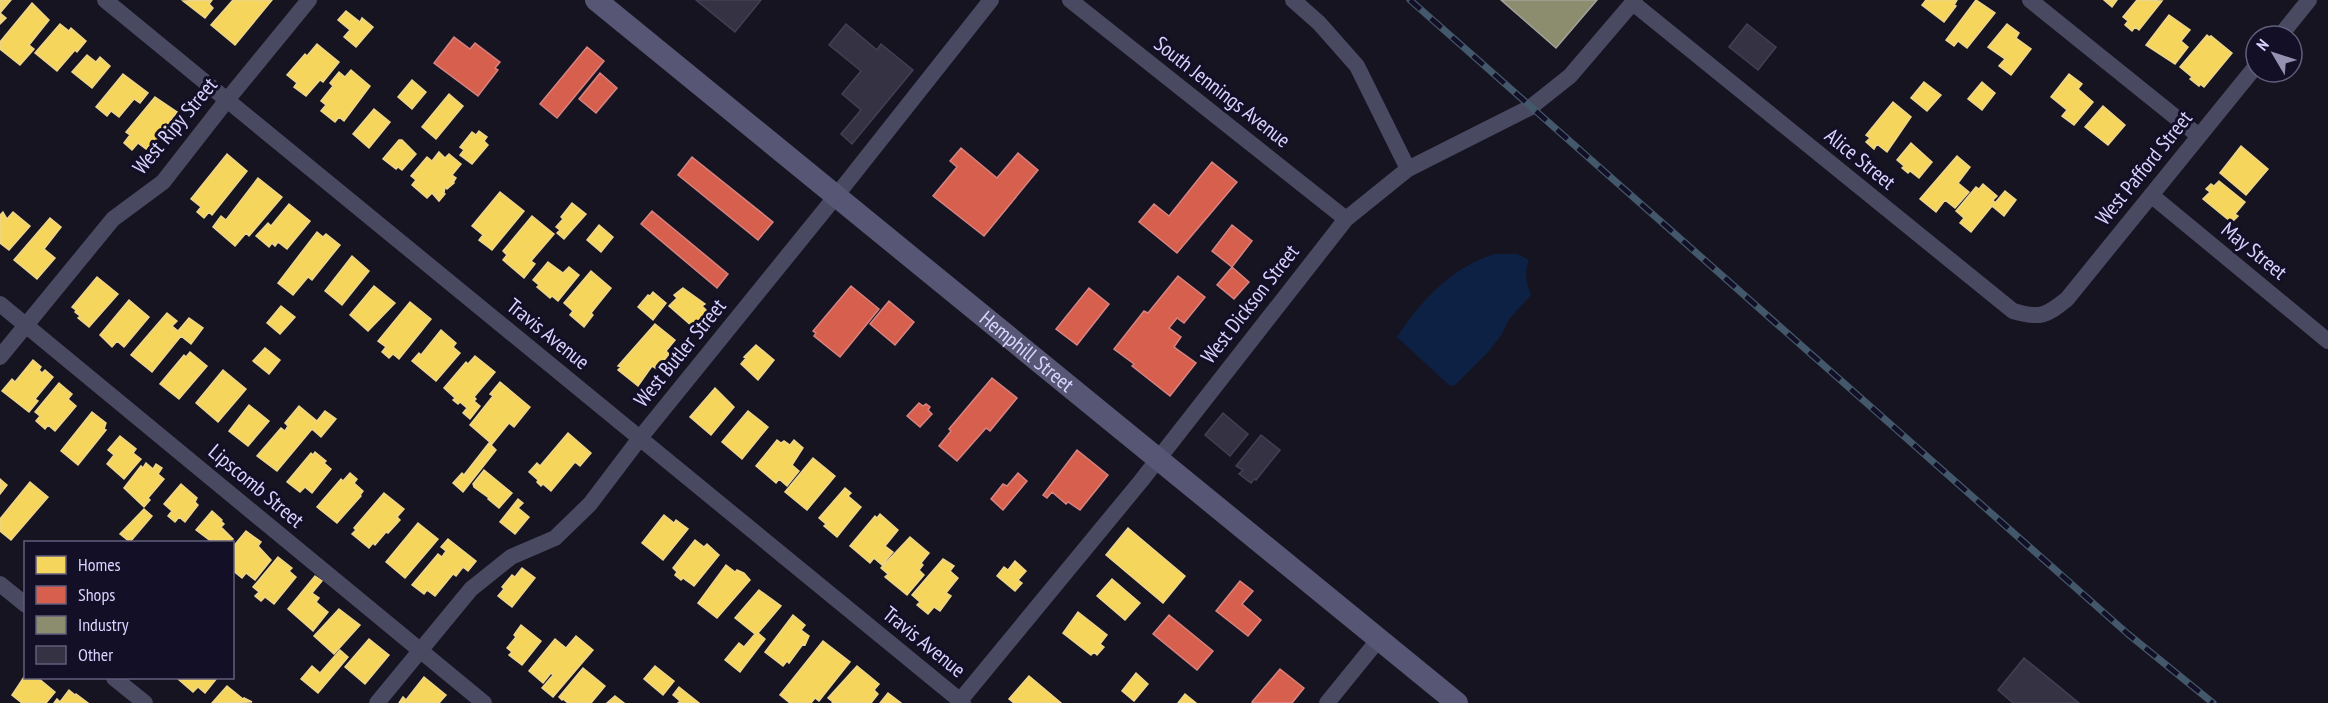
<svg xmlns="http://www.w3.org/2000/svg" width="2328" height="703" viewBox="0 0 2328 703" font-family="'PT Sans Narrow',sans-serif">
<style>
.water{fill:#0d2144}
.homes{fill:#f6d55c;stroke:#edd58d;stroke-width:1.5}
.shops{fill:#d6604d;stroke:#d78382;stroke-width:1.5}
.industry{fill:#8c8c6e;stroke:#a3a29a;stroke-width:1.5}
.building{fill:#343243;stroke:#433f54;stroke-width:1.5}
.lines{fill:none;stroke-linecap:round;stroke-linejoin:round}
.minor{stroke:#4a4962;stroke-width:16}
.secondary{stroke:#575674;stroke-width:22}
.rail-casing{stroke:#43596b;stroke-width:7}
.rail{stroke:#130f26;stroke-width:4.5;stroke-dasharray:14;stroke-linecap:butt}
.labels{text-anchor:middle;stroke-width:6;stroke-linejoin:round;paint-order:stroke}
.street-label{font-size:21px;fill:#d9d4ff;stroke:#130f26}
</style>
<rect width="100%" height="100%" fill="#161421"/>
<path class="water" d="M1495,254H1517L1529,260C1524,273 1526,283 1531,295L1509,319L1502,334L1488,352L1455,385L1450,386L1397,337C1421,301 1453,266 1495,254Z"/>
<path class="homes" d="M0,0H11L0,13L6,18L0,24Z
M212,0L209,4L213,8L205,18L183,1Z
M233,0H272L235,45L211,25Z
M1926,0H1957L1954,5L1956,6L1944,22L1922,5Z
M1976,0L1995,13L1967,48L1958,41L1954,46L1946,40Z
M2104,0H2117L2112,7Z
M2137,0L2162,1L2139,30L2135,27L2132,31L2125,25L2128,21L2123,17Z
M32,3L49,20L29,45L34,49L20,65L0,49V42Z
M346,11L360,22L362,18L373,27L356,47L344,37L350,30L338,20Z
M2169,15L2190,30L2181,41L2188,47L2175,64L2146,45Z
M60,24L69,31L71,28L86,41L77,52L75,50L57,71L35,53Z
M2007,24L2019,33L2016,38L2031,49L2011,75L1999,66L2005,59L1988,47Z
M2207,35L2209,37L2211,36L2232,53L2204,87L2200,84L2199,86L2190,79L2192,77L2180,67Z
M317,44L339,62L323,82L320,80L306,96L294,87L297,83L287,75L305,54L307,56Z
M87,55L96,62L100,57L110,66L92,88L72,72Z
M351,70L370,86L344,121L339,117L335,122L321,111L326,105L321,101L333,86L330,83L339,72L345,77Z
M123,74L148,93L140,103L134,99L119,117L111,111L107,116L96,107Z
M2069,74L2082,84L2078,89L2093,102L2074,125L2062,116L2067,110L2051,97Z
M412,80L426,92L412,109L398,97Z
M1924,82L1941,95L1927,111L1911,98Z
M1982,82L1995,93L1982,110L1968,99Z
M449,94L463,106L436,139L422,127Z
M155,97L177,112L152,145L151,144L146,149L138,143L132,150L124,143L130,135L126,132Z
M1893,102L1911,117L1887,152L1877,144L1874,149L1866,142L1870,138L1866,135Z
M2103,106L2125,125L2108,145L2085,127Z
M374,109L390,122L369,148L353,134Z
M479,131L487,137L484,141L488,145L472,164L460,155L464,150L460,147L472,132L476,135Z
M399,140H402L416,154L402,170L398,167L396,169L383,159Z
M1911,143L1932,162L1919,178L1910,171L1908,173L1902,168L1904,166L1897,160Z
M2241,146L2268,169L2246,195L2220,173Z
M439,152L445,158L449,154L461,164L452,175L456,178L454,181L451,180L454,183L447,189L445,187L444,193L442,192L445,194L439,201L432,193L427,198L412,185L416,180L411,176L427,157L432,161Z
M227,154L247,171L212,215L209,212L204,218L197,212L201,207L191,199Z
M1957,156L1970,167L1958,183L1969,192L1955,208L1945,200L1936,212L1920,199Z
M258,178L282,197L249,236L246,233L235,246L213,227L221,216L226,220Z
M2219,181L2245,202L2235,214L2238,216L2233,221L2231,219L2230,221L2203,199L2210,192L2206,189L2211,184L2214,186Z
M1983,184L1997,196L1993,200L1995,203L2005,191L2016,200L2004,216L1992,206L1971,232L1960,223L1964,218L1956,211L1976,187L1979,189Z
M500,192L524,211L492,250L479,240L483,235L472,226Z
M572,203L586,214L564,239L557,233L560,230L556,227L563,219L561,217Z
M289,204L310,221L287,249L278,242L275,246L272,243L269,247L256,236L268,223L271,226Z
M3,212L7,219L13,212L30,226L9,250L0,243V215Z
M532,216L554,234L531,261L535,264L524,278L503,260L507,255L503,251Z
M50,218L61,227L44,249L55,258L37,279L14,260Z
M599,225L613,237L601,252L587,240Z
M317,232L323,237L326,234L340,245L312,280L308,277L293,295L278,283Z
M352,256L369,271L342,305L325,291Z
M548,262L563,273L569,267L579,275L558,301L552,296L550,298L537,287L539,285L533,280Z
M591,271L611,288L591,313L593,315L584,327L570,315L573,311L564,303Z
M97,277L118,294L89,327L78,318L80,316L75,312L76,310L72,307Z
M374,286L395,303L368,331L350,315Z
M683,288L705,304L702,306L707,311L693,327L669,306L677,298L674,295Z
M653,292L666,303L653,320L638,307L648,295L650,296Z
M129,300L149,317L124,347L117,341L112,347L100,335Z
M410,302L431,319L399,359L393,354L389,358L382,352L386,347L378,341Z
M281,306L295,317L280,334L267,323Z
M167,313L177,321L172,326L178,331L189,318L203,328L191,344L181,336L152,372L131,355Z
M655,324L675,340L666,351L669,354L657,369L652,366L638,386L618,370L621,367L618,366Z
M441,330L456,343L453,347L460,353L436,381L412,361L419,353L421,355Z
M756,345L774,360L758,380L741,364L746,358L744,357Z
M265,348L280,360L269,374L253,361Z
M190,352L207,366L179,399L160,384L184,355L186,357Z
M475,356L495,372L474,397L476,399L474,401L480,406L470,419L463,413L467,408L460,402L458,404L453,400L455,398L444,388L466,362L468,364Z
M33,360L41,367L39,370L42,373L45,370L53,377L35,399L38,401L29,412L2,391L12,379L15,382Z
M223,370L246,389L218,422L196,403Z
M500,382L530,407L514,427L509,423L492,444L470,425L493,396L490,394Z
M59,383L72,394L68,399L76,406L55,431L48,425L45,429L36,421L40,416L35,412Z
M715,388L734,407L711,435L690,417Z
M249,405L269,421L248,446L229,431Z
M299,406L317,421L325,411L336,419L321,437L312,429L277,471L257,456L281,428L285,431L288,426L285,423Z
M748,411L768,427L742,459L722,442Z
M92,412L106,423L104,429L106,430L78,465L61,451Z
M568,433L591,453L580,466L575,462L551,491L543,484L541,486L537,482L538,480L529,472L537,463L540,466Z
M120,436L136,449L133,453L141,459L124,479L107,464L114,455L108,450Z
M777,440L781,443L784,441L790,445L794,440L803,448L792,465L799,471L787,486L779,479L776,483L756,466Z
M489,443L496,450L463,492L453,483L462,473L464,475Z
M315,452L326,461L324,463L331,469L312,493L305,487L300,492L287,482L311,453L313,455Z
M813,458L835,476L807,510L785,492Z
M146,463L153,469L156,464L162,468L158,474L164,479L148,498L150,500L144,507L124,488L141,466L143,468Z
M484,470L512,493L499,508L488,499L489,498L474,487L473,484Z
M350,473L357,479L354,483L363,491L360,495L361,496L337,523L317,507L341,479L343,481Z
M0,479L7,485L0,494Z
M30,482L48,497L11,540L0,531V519Z
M181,484L197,498L195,502L198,505L185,522L179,517L175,522L168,516L172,511L164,504Z
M845,488L851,493L848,496L861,507L837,537L824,526L826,524L819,518Z
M384,493L404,509L397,517L400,520L388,533L386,532L375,545L373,543L369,548L352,534L356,530L354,528Z
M518,499L523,503L518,508L529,517L515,534L500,522Z
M144,509L152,516L130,542L120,534Z
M212,511L222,520L221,521L224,524L221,527L233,539L230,542H212L196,530Z
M880,514L898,530L885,546L893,552L882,565L874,558L870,563L850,546L875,516L877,518Z
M664,515L674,523L676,520L688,529L663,560L642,543Z
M418,523L438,539L405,578L386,562Z
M1128,528L1185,576L1163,603L1106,555Z
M246,531L261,542L258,546L271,560L255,580L246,573L242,578L232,570V548Z
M910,537L929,553L921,563L923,565L919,570L924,575L907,595L885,577L888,574L881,568Z
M448,539L476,561L468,571L463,567L456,576L453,574L435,596L427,590L424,594L412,585L438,554L442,557L446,551L441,547Z
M695,540L704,547L707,544L719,555L694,586L683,578L681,580L675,575L677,572L673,568Z
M278,557L292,568L289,571L296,577L274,604L265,597L261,601L255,596L259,592L253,587Z
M943,559L954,566L950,571L958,578L946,593L951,596L940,611L934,607L928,614L917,605L920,602L912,595Z
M1015,561L1026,571L1018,580L1022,583L1015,591L997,576L1004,567L1008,570Z
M726,565L735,572L737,570L744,573L750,580L717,618L698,603Z
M522,568L535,578L512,607L498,596L504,589L502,587L512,575L515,577Z
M315,576L322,581L312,593L319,598L316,602L328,612L313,631L288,609Z
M1112,579L1140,603L1125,620L1097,596Z
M759,590L781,606L758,633L765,639L740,672L725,660L739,643L744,647L755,634L735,618Z
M339,609L360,625L334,654L314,636Z
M1078,612L1107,635L1100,644L1104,647L1097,655L1094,652L1091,655L1063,633Z
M793,615L805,625L801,630L809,636L805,645L803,644L789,663L787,661L783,666L765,652Z
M521,625L541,641L522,665L509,655L512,652L507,648L516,637L514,635Z
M576,636L593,650L553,697L542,688L553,675L551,673L543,683L529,671L555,639L566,648Z
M369,639L389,655L365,684L345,667Z
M823,641L850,662L819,701L815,698L811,703H790L780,695Z
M340,650L348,657L318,693L301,679L312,666L320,673Z
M655,666L674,681L663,695L644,679Z
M857,666L879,684L874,690L878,694L871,703H832L833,702L828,698Z
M583,668L605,686L591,703H568L563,699L562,700L559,697Z
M1136,673L1148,684L1134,701L1122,691Z
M26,674V678H38L55,692L46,703H22L12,695Z
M1029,676L1061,703H1014L1009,699Z
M424,677L446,695L439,703H399L403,697L406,700Z
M179,678H217L205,693L198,687L193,692L178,679Z
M227,686L243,699L244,698L252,702L212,703Z
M679,687L699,703H678L680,701L673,695Z
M69,690L75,695L76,694L88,703H54L57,699L60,702Z
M888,693L901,703H880Z
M1185,694L1196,703H1178Z
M615,696L624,703H607Z"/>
<path class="shops" d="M454,37L470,49L475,43L500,62L495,68L498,70L478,96L434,63Z
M587,47L604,61L557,118L540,104Z
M600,73L617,88L596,113L579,99Z
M961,148L997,178L1018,153L1038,170L984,236L933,196L957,167L950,161Z
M692,157L773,222L758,240L678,175Z
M1212,162L1237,182L1177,253L1139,222L1154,204L1169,216Z
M652,211L728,274L717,288L641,224Z
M1232,225L1252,241L1232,267L1212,251Z
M1232,267L1249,282L1234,299L1217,285Z
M1178,276L1205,297L1184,323L1177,318L1169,328L1181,337L1174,347L1196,363L1170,396L1132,366L1134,364L1114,349L1144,311L1148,313Z
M851,286L879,309L840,357L814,336L816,333L813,331Z
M1089,288L1109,304L1077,345L1056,329Z
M889,301L914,322L895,345L870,324Z
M992,378L1017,398L990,431L986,428L957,461L939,446L951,431L949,429Z
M919,403L923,406L926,404L930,407L928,410L932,414L920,427L907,416Z
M1077,450L1108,475L1080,510L1068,502L1066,504L1052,492L1047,498L1043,495Z
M1018,473L1027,481L1003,510L991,499L1003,484L1007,486Z
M1240,581L1253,591L1242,604L1261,620L1248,636L1216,611Z
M1169,615L1213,651L1197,670L1153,634Z
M1280,669L1304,688L1292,703H1254L1252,702Z"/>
<path class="industry" d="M1501,0H1597L1556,48Z"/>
<path class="building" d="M696,0H761L735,32Z
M846,24L877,50L881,44L913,70L852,144L841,134L861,110L842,94L861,71L829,45Z
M1747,24L1776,47L1758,70L1729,47Z
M1223,413L1248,434L1230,456L1205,435Z
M1261,435L1280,450L1256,480L1254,479L1251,483L1239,474L1243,470L1236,466Z
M2024,658L2079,703H2013L1998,690Z"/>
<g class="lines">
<path class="minor" d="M105,0L963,703
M1070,0L1346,219
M1293,0L1319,23L1357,66L1408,169
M2030,0L2199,136
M1633,3L2013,311C2040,319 2046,316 2067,299L2256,66
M2280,36L2309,0
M2151,195L2328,341
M0,304L484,703
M0,357L113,219L163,182L227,100L309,0
M0,584L26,605
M114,678L145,703
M377,703L471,589L511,557L555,538L590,504L640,438L836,196L991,0
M958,703L1141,481L1346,219L1408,169L1531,107L1570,76L1635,0
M1327,703L1379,639"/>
<path class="secondary" id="s1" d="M596,0L1457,703"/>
<g class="rail-casing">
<path id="rail" d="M1410,0L2128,634L2213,703"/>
</g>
<use href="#rail" class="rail"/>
</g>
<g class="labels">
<g class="street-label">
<text transform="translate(1222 92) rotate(38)" y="7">South Jennings Avenue</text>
<text transform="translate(175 126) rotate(-50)" y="7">West Ripy Street</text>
<text transform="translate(1860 159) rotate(39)" y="7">Alice Street</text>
<text transform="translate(2144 168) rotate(-51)" y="7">West Pafford Street</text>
<text transform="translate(2254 251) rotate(39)" y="7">May Street</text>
<text transform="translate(1250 304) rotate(-52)" y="7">West Dickson Street</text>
<text transform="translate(548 334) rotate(39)" y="7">Travis Avenue</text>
<text dy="7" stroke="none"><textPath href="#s1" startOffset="556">Hemphill Street</textPath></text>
<text transform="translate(680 353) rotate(-51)" y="7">West Butler Street</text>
<text transform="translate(256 486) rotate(40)" y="7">Lipscomb Street</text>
<text transform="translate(924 642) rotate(39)" y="7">Travis Avenue</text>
</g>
</g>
<rect x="24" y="541" width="210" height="138" fill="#130f26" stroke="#625e7d" stroke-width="1.5"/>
<rect x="36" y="556" width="30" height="18" fill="#f6d55c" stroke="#625e7d" stroke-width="1.5"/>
<text x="78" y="571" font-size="18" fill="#d9d4ff">Homes</text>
<rect x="36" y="586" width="30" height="18" fill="#d6604d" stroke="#625e7d" stroke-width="1.5"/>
<text x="78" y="601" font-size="18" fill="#d9d4ff">Shops</text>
<rect x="36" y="616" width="30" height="18" fill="#8c8c6e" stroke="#625e7d" stroke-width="1.5"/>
<text x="78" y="631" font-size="18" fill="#d9d4ff">Industry</text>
<rect x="36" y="646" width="30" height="18" fill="#343243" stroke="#625e7d" stroke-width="1.5"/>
<text x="78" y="661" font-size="18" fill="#d9d4ff">Other</text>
<g transform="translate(2274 54) rotate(309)"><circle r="28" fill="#130f26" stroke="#625e7d" stroke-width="1.5"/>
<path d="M0-4.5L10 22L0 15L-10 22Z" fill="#9591b1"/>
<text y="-9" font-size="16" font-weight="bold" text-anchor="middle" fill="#d9d4ff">N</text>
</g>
</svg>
